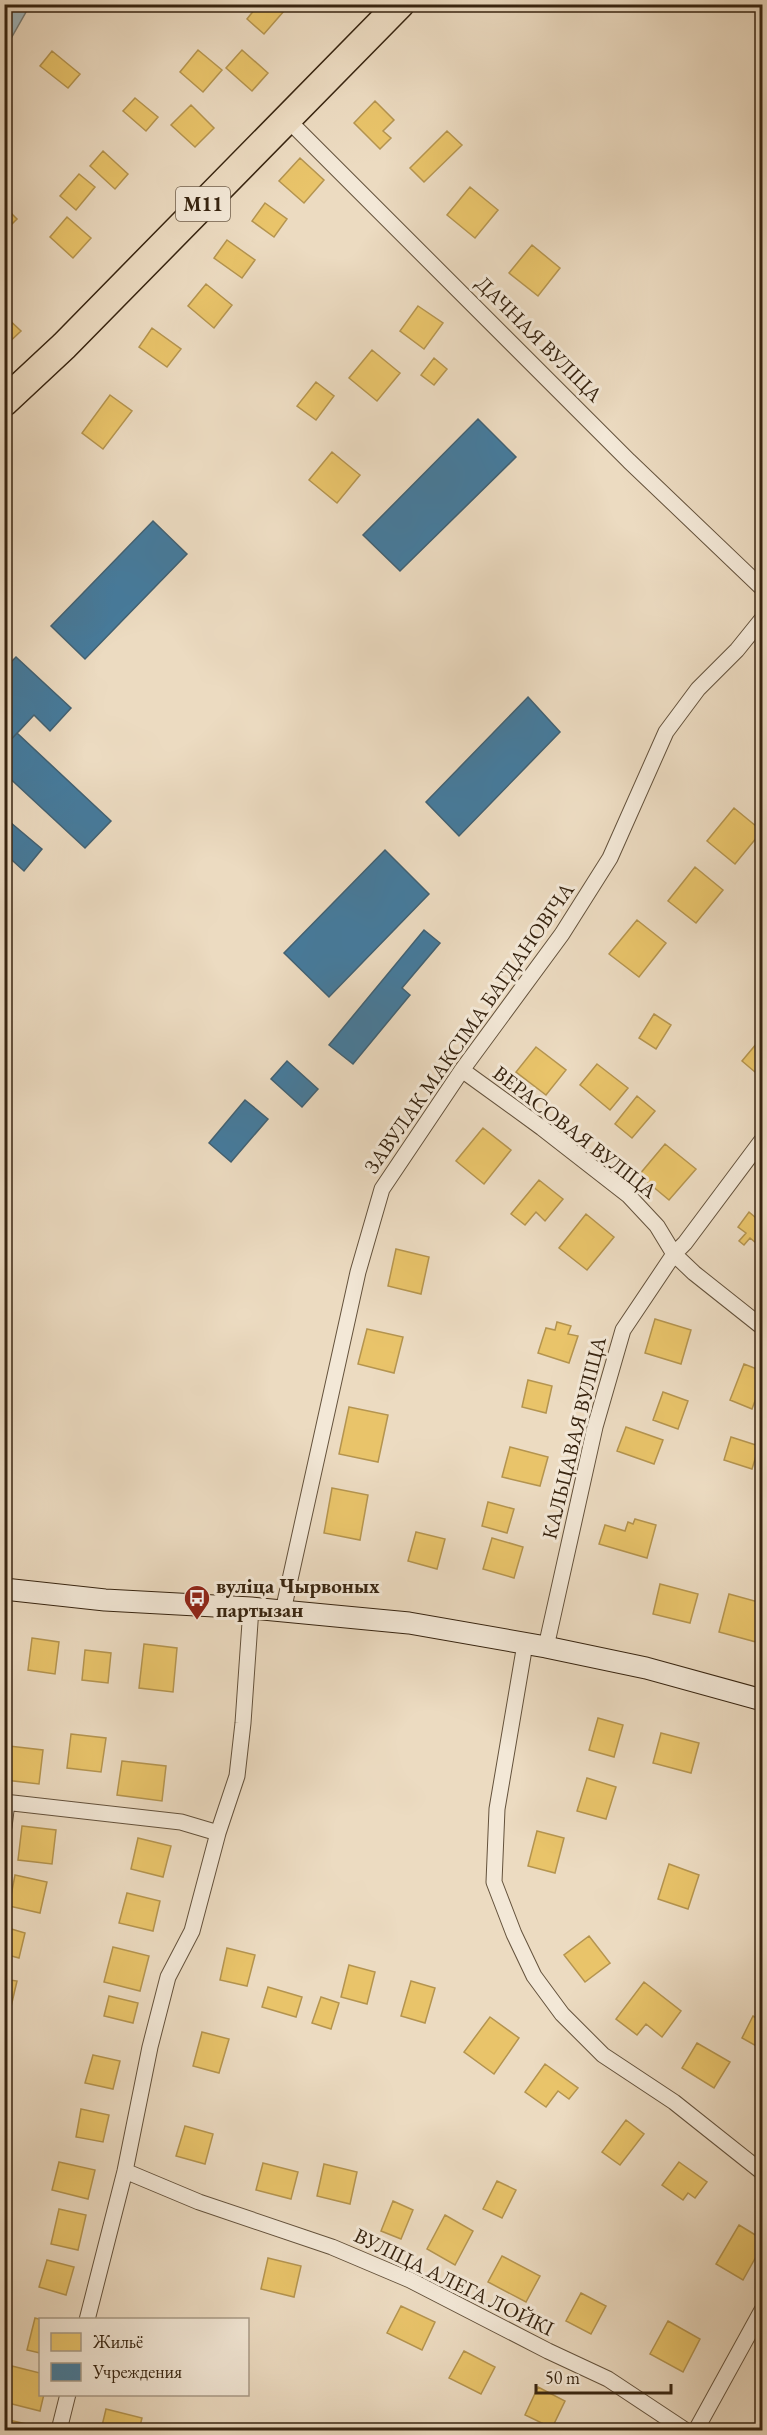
<svg xmlns="http://www.w3.org/2000/svg" width="767" height="2435" viewBox="0 0 767 2435" font-family="'EB Garamond',serif">
<style>
.water{fill:#a0b8bf;stroke:#767d79;stroke-width:1.5}
.homes{fill:#e9c46a;stroke:#b4944f;stroke-width:1.5}
.public{fill:#457b9d;stroke:#416173;stroke-width:1.5}
.lines{fill:none;stroke-linecap:round;stroke-linejoin:round}
.street-casing{stroke:#64523c;stroke-width:17}
.secondary-casing{stroke:#372410;stroke-width:23}
.highway-casing{stroke:#372410;stroke-width:31}
.street{stroke:#f3e8d7;stroke-width:15}
.secondary{stroke:#f3e8d7;stroke-width:21}
.highway{stroke:#ecdbc1;stroke-width:28}
.labels{text-anchor:middle;stroke-width:6;stroke-linejoin:round;paint-order:stroke}
.shield{fill:#f3e8d7;stroke:#6f5f4c;stroke-width:1.5}
.shield-label{font-size:20px;font-weight:bold;fill:#372410}
.street-label{font-size:21px;fill:#372410;stroke:#f3e8d7}
.poi-label{font-size:21px;font-weight:bold;fill:#372410;stroke:#f3e8d7;text-anchor:start}
</style>
<rect width="100%" height="100%" fill="#ecdbc1"/>
<filter id="stains"><feTurbulence type="fractalNoise" baseFrequency=".00333" numOctaves="4"/><feColorMatrix values="0 0 0 0 .2 0 0 0 0 .09 0 0 0 0 .02 0 0 0 .5 -.17"/></filter>
<radialGradient id="worn" r=".72"><stop offset=".6" stop-color="#630" stop-opacity="0"/><stop offset="1" stop-color="#630" stop-opacity=".3"/></radialGradient>
<path class="water" d="M5,4L30,5L5,49L4,5Z"/>
<path class="homes" d="M259,4H277L284,11L264,34L247,19Z
M198,50L222,70L203,92L180,72Z
M242,50L268,73L252,91L226,68Z
M52,51L80,74L68,88L40,66Z
M135,98L158,117L146,131L123,111Z
M375,101L394,120L383,131L391,138L380,149L354,123Z
M191,105L214,128L195,147L171,125Z
M447,131L462,145L424,182L410,168Z
M103,151L128,174L115,189L90,166Z
M300,158L324,180L304,203L279,181Z
M79,174L95,187L76,210L60,196Z
M470,187L498,210L475,238L447,215Z
M265,203L287,219L274,237L252,221Z
M4,206L17,219L4,232Z
M67,217L91,238L73,258L50,237Z
M227,240L255,260L242,278L214,258Z
M532,245L560,268L538,296L509,273Z
M206,284L232,305L214,328L188,306Z
M418,306L443,323L424,349L400,331Z
M4,315L21,331L4,347Z
M152,328L181,349L167,367L139,347Z
M372,350L400,373L377,401L349,378Z
M434,358L447,369L434,385L421,375Z
M316,382L334,396L316,420L297,406Z
M110,395L132,411L103,449L82,433Z
M332,452L360,475L337,503L309,480Z
M734,808L762,831L735,864L707,841Z
M695,867L723,890L696,923L668,901Z
M637,920L666,943L639,977L609,954Z
M654,1014L671,1025L656,1049L639,1038Z
M762,1037V1078L742,1061Z
M536,1047L566,1070L546,1095L516,1072Z
M597,1064L628,1088L610,1110L580,1085Z
M637,1096L655,1111L632,1138L615,1124Z
M483,1128L511,1150L484,1184L456,1161Z
M665,1144L696,1169L669,1200L639,1175Z
M539,1180L563,1199L545,1221L536,1212L525,1225L511,1214Z
M749,1212L762,1223V1248L750,1238L744,1245L739,1241L746,1233L738,1227Z
M586,1214L614,1237L587,1270L559,1248Z
M396,1249L429,1257L421,1294L388,1286Z
M655,1319L691,1330L681,1364L645,1353Z
M557,1322L571,1326L568,1334L578,1336L569,1363L538,1353L546,1328L555,1330Z
M367,1329L403,1337L394,1373L358,1364Z
M744,1364L762,1371V1382L752,1409L730,1400Z
M528,1380L552,1386L546,1413L522,1407Z
M663,1392L688,1401L678,1429L653,1420Z
M349,1407L388,1415L378,1462L339,1454Z
M626,1427L663,1440L654,1464L617,1451Z
M731,1437L759,1446L752,1469L724,1460Z
M510,1447L548,1457L540,1486L502,1477Z
M332,1488L368,1495L360,1540L324,1533Z
M488,1502L514,1509L507,1533L482,1526Z
M635,1519L656,1525L647,1558L599,1544L605,1525L625,1531L628,1522L633,1524Z
M416,1532L445,1539L437,1569L408,1561Z
M492,1538L523,1547L514,1578L483,1569Z
M660,1584L698,1594L690,1623L653,1614Z
M729,1594L762,1603V1619L756,1642L719,1632Z
M32,1638L59,1642L55,1674L28,1670Z
M144,1644L177,1648L173,1692L139,1688Z
M85,1650L111,1653L108,1683L82,1680Z
M598,1718L623,1725L614,1757L589,1750Z
M661,1733L699,1743L691,1773L653,1763Z
M71,1734L106,1738L101,1772L67,1768Z
M9,1746L43,1750L39,1784L5,1780Z
M122,1761L166,1766L162,1801L117,1795Z
M587,1778L616,1787L606,1819L577,1811Z
M22,1826L56,1830L52,1864L18,1860Z
M537,1831L564,1838L555,1873L528,1866Z
M138,1838L171,1846L163,1877L131,1869Z
M669,1864L699,1875L688,1909L658,1899Z
M15,1875L47,1882L40,1913L9,1906Z
M127,1893L160,1901L153,1931L119,1923Z
M8,1928L25,1933L19,1958L4,1954Z
M589,1936L610,1963L585,1982L564,1955Z
M113,1947L149,1956L140,1991L104,1982Z
M227,1948L255,1955L247,1986L220,1980Z
M349,1965L375,1972L367,2004L341,1997Z
M4,1979L17,1981L10,2011L4,2009Z
M411,1981L435,1988L425,2023L401,2016Z
M644,1982L681,2011L662,2037L646,2024L637,2035L616,2019Z
M268,1987L302,1997L296,2017L262,2007Z
M109,1996L138,2003L133,2023L104,2016Z
M321,1997L339,2003L331,2029L312,2023Z
M753,2016L762,2021V2038L758,2047L742,2038Z
M490,2017L519,2038L494,2074L464,2052Z
M202,2032L229,2039L219,2073L193,2066Z
M4,2033L8,2034L4,2051Z
M697,2043L730,2062L714,2088L682,2068Z
M93,2055L120,2061L113,2089L85,2083Z
M545,2064L578,2088L569,2099L558,2091L546,2107L525,2092Z
M81,2109L109,2115L103,2142L76,2137Z
M626,2120L644,2134L620,2165L602,2152Z
M185,2126L213,2134L205,2164L176,2156Z
M59,2162L95,2170L88,2199L52,2190Z
M679,2162L707,2182L695,2198L688,2193L683,2200L662,2185Z
M263,2163L298,2172L291,2199L256,2190Z
M324,2164L357,2172L350,2204L317,2196Z
M497,2181L516,2190L502,2218L483,2209Z
M393,2201L413,2210L401,2239L381,2231Z
M59,2209L86,2215L78,2250L51,2244Z
M445,2215L473,2231L455,2265L427,2249Z
M739,2225L762,2239V2246L743,2280L716,2264Z
M502,2256L540,2276L526,2302L488,2282Z
M268,2258L301,2266L294,2297L261,2289Z
M47,2260L74,2267L66,2295L39,2287Z
M581,2293L606,2306L591,2334L566,2321Z
M401,2306L435,2322L422,2350L387,2333Z
M35,2318L43,2320H40V2353L27,2350Z
M668,2321L700,2339L683,2372L650,2354Z
M464,2351L495,2367L481,2394L449,2378Z
M12,2366L40,2373V2394H44L40,2411L4,2402Z
M538,2387L565,2401L552,2428L525,2415Z
M106,2409L142,2418L139,2430H101Z
M4,2419L36,2426L35,2430H4Z"/>
<path class="public" d="M478,419L516,457L400,571L363,535Z
M153,521L187,554L85,659L51,626Z
M16,657L71,708L50,731L34,715L4,747V669Z
M528,697L560,732L459,836L426,802Z
M17,733L111,821L85,848L4,773V747Z
M4,817L42,849L24,871L4,853Z
M385,850L429,894L329,997L284,953Z
M424,930L440,943L402,988L410,995L353,1064L329,1045Z
M287,1061L318,1089L302,1107L271,1079Z
M245,1100L268,1119L231,1162L209,1143Z"/>
<g class="lines">
<g class="street-casing">
<path id="street" d="M287,119L629,461L762,588
M462,1070L542,1128L628,1195L657,1226L674,1254L694,1273L762,1327
M283,1611L358,1272L382,1189L462,1070L562,934L610,858L666,732L698,689L737,650L762,619
M525,1644L497,1809L494,1882L514,1934L534,1976L562,2014L603,2055L674,2102L762,2172
M546,1647L595,1427L623,1330L674,1254L685,1243L762,1140
M4,1802L181,1822L218,1833
M4,1827L7,1802
M125,2171L199,2202L332,2247L410,2280L548,2351L608,2379L685,2430
M87,2320L125,2171L150,2047L168,1977L192,1931L218,1833L237,1776L243,1723L251,1608
M59,2430L68,2394
M696,2430L762,2310"/>
</g>
<g class="secondary-casing">
<path id="secondary" d="M4,1589L105,1600L251,1608L409,1623L546,1647L646,1668L762,1700"/>
</g>
<g class="highway-casing">
<path id="highway" d="M4,402L64,346L400,4"/>
</g>
<use href="#street" class="street"/>
<use href="#secondary" class="secondary"/>
<use href="#highway" class="highway"/>
</g>
<defs>
<g id="bus-pin" transform="scale(1.35)"><path d="M0 17L-7.5 6A9.5 9.5 0 1 1 7.5 6Z" fill="#8f2418" stroke="#f3e8d7"/><path d="M-5-6H5V4H4V6H2V4H-2V6H-4V4H-5ZM-3.5-4V0h7V-4ZM-3.5 1.2v1.5H-2V1.2ZM2 1.2v1.5H3.5V1.2Z" fill="#fff"/></g>
</defs>
<g fill-rule="evenodd">
<use href="#bus-pin" x="197" y="1598"/>
</g>
<g class="labels">
<rect class="shield" x="176" y="187" width="54" height="34" rx="4.5"/>
<g class="shield-label">
<text x="203" y="211">М11</text>
</g>
<g class="street-label">
<text transform="translate(539 339) rotate(45)" y="7">ДАЧНАЯ ВУЛІЦА</text>
<text transform="translate(469 1028) rotate(-55)" y="7">ЗАВУЛАК МАКСІМА БАГДАНОВІЧА</text>
<text transform="translate(575 1132) rotate(38)" y="7">ВЕРАСОВАЯ ВУЛІЦА</text>
<text transform="translate(574 1438) rotate(-76)" y="7">КАЛЬЦАВАЯ ВУЛІЦА</text>
<text transform="translate(454 2282) rotate(26)" y="7">ВУЛІЦА АЛЕГА ЛОЙКІ</text>
</g>
<g class="poi-label">
<text x="216" y="1593">вуліца Чырвоных<tspan x="216" dy="24">партызан</tspan></text>
</g>
</g>
<rect width="767" height="2435" fill="none" stroke="#ecdbc1" stroke-width="24"/>
<rect x="6" y="6" width="755" height="2423" fill="none" stroke="#372410" stroke-width="3"/>
<rect x="12" y="12" width="743" height="2411" fill="none" stroke="#372410" stroke-width="1.5"/>
<rect x="39" y="2318" width="210" height="78" fill="#f3e8d7" stroke="#a89a87" stroke-width="1.5"/>
<rect x="51" y="2333" width="30" height="18" fill="#e9c46a" stroke="#a89a87" stroke-width="1.5"/>
<text x="93" y="2348" font-size="18" fill="#372410">Жильё</text>
<rect x="51" y="2363" width="30" height="18" fill="#457b9d" stroke="#a89a87" stroke-width="1.5"/>
<text x="93" y="2378" font-size="18" fill="#372410">Учреждения</text>
<path d="M536 2384v9h135v-9" fill="none" stroke="#372410" stroke-width="3"/>
<text x="545" y="2384" font-size="18" fill="#372410" stroke="#f3e8d7" stroke-width="4.5" paint-order="stroke">50 m</text>
<rect width="100%" height="100%" filter="url(#stains)"/>
<rect width="100%" height="100%" fill="url(#worn)"/>
</svg>
